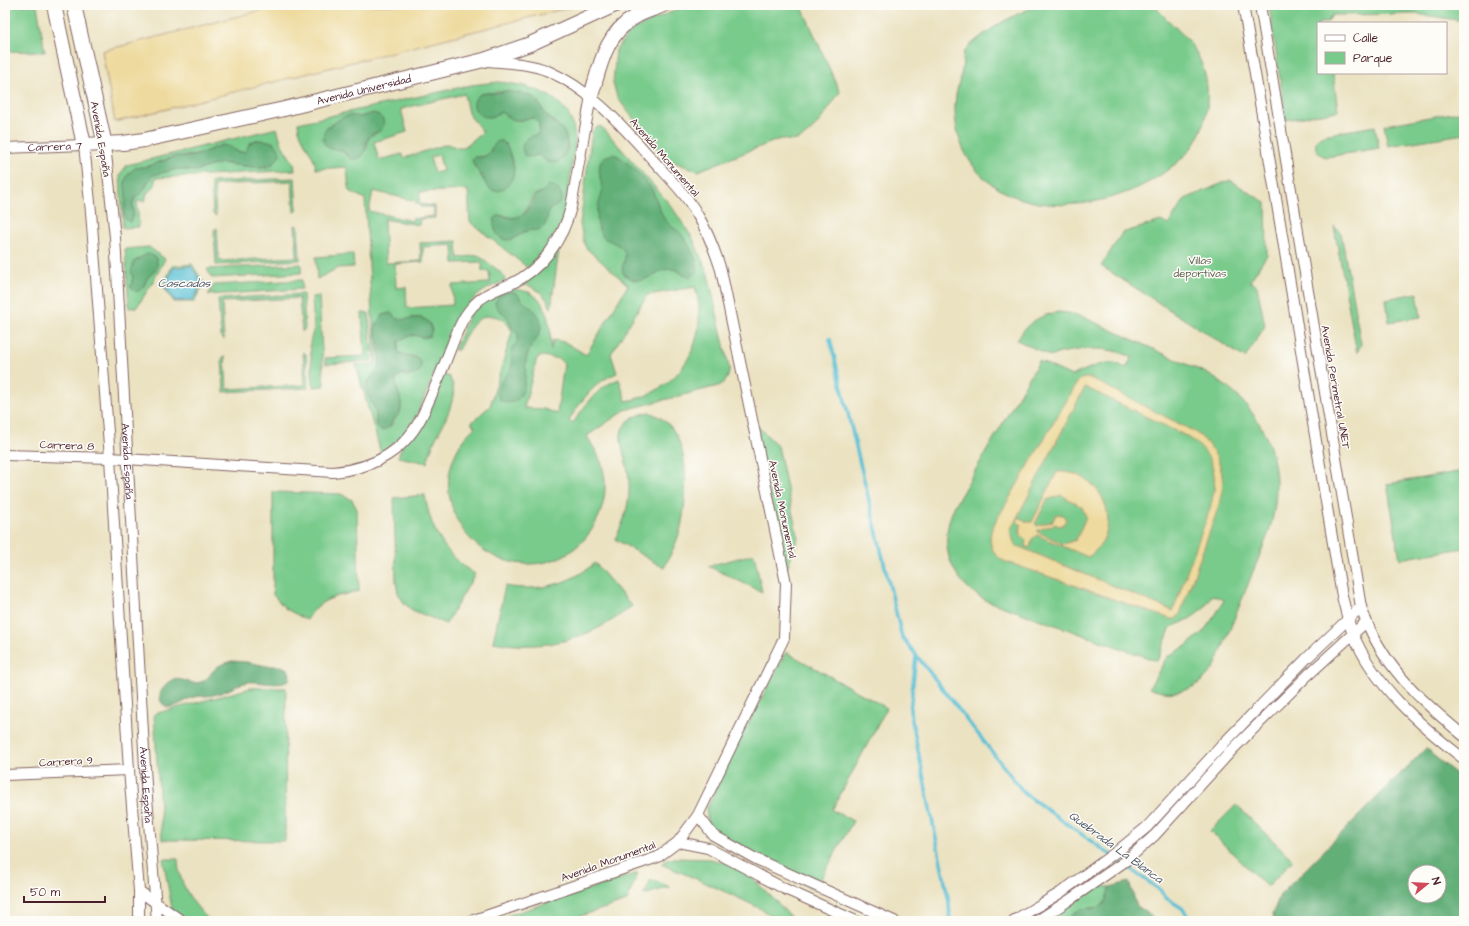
<svg xmlns="http://www.w3.org/2000/svg" width="1469" height="926" viewBox="0 0 1469 926" font-family="'Architects Daughter',sans-serif">
<style>
.green{fill:#79cb8c;stroke:#62755c;fill-rule:evenodd}
.forest{fill:#62af78;stroke:#566752;fill-rule:evenodd}
.sand{fill:#eeda9e;stroke:#9c7c64;fill-rule:evenodd}
.water{fill:#59c0d6;stroke:#527080}
.lines{fill:none;stroke-linecap:round;stroke-linejoin:round}
.stream{stroke:#59c0d6;stroke-width:3.5}
.street-casing{stroke:#826360;stroke-width:12}
.secondary-casing{stroke:#826360;stroke-width:16}
.street{stroke:#fff;stroke-width:10}
.secondary{stroke:#fff;stroke-width:14}
.labels{text-anchor:middle;stroke-width:3;stroke-linejoin:round;paint-order:stroke}
.street-label{font-size:11px;fill:#4a1f2b;stroke:#fdfcf7}
.park-label{font-size:11px;fill:#5a5b4d;stroke:#fdfcf7}
.water-label{font-size:12px;font-style:italic;fill:#4f5767;stroke:#fdfcf7}
</style>
<rect width="100%" height="100%" fill="#fdfcf7"/>
<filter id="ink" filterUnits="userSpaceOnUse"><feTurbulence type="fractalNoise" baseFrequency=".025" numOctaves="2"/><feDisplacementMap in="SourceGraphic" scale="8" xChannelSelector="R" yChannelSelector="G"/><feConvolveMatrix kernelMatrix="1 2 1 2 8 2 1 2 1" color-interpolation-filters="sRGB"/></filter>
<filter id="wash" filterUnits="userSpaceOnUse"><feTurbulence type="fractalNoise" baseFrequency=".012" numOctaves="4" result="noise"/><feDisplacementMap in="SourceGraphic" scale="16" xChannelSelector="R" yChannelSelector="G"/><feGaussianBlur stdDeviation="0.9" result="paint"/><feColorMatrix in="noise" values="0 0 0 0 0 0 0 0 0 0 0 0 0 0 0 0 0 1.4 0 .05"/><feComposite in="paint" operator="in"/></filter>
<g filter="url(#wash)">
<rect width="100%" height="100%" fill="#ebe2c1"/>
<path class="green" d="M5,5H37L45,52L5,51Z
M687,5H801L840,92C830,106 813,136 796,140C791,142 785,139 780,139L698,171L668,160L651,142L617,97L613,83L616,50L631,30Z
M1040,5H1154C1170,25 1189,35 1200,60C1212,87 1210,122 1192,147C1187,155 1178,162 1170,168C1113,214 996,227 962,146C955,128 953,109 957,90C958,85 960,80 961,75C963,68 963,59 964,51C986,30 1011,15 1040,5Z
M1269,5H1464V21L1416,14L1332,15L1327,23H1318V73H1333L1338,111L1286,120Z
M498,82C521,84 548,90 564,108C571,116 574,127 575,137C576,145 573,155 572,164C569,186 568,210 558,230C551,245 540,257 528,268L470,222L468,190L420,192L419,204L435,206V218L420,219L419,225L384,219L386,263L421,261L420,243L457,241L458,258L478,255L503,274L505,281C483,288 469,300 458,319L415,419L400,438L381,453L356,365L375,364L365,199L349,191L347,167L316,169C314,151 299,141 298,123L471,85ZM506,91L530,96L537,100L545,114L559,126L565,134L567,141L568,149L558,162H547L539,155L532,156L528,138L538,134C541,128 539,117 530,118C526,118 523,121 518,120C511,119 507,116 501,112L497,114L475,99L480,94ZM464,94L468,113L483,132L463,148H458L447,144L404,158L402,154L379,160L374,142L407,132L401,109ZM370,114L377,133C368,135 367,141 367,149L347,156L342,151L339,150L326,129L340,119L360,117ZM505,143L508,149L513,165L499,190L492,189L489,188L473,164L478,157L485,156L490,152L491,148ZM439,155L443,171L434,173L430,157ZM559,190C564,201 561,204 550,208L544,226L535,230L525,231L513,239H502L495,230L503,215C530,226 524,202 536,194C542,191 552,191 559,190ZM373,191L416,201V204L420,205V207H434V216L417,218V219L413,218L412,221L369,211ZM453,245L454,263L482,262V271H489L490,283L452,285L453,305L407,308L406,287L396,288L395,264L423,262V247ZM390,313C392,315 396,318 398,319C409,322 422,310 431,326L416,335L408,336L399,341L398,349V352C407,359 424,352 420,369L409,376L402,374L396,378C394,389 404,399 400,410C398,416 393,421 390,427L376,425V413L368,382L378,371L380,363L375,329L376,324L383,315Z
M1464,111V134L1388,146L1384,125Z
M600,126L604,129L672,207L693,239L708,274L729,367C730,376 726,383 718,386L625,410L587,436C593,447 600,456 603,469C607,484 605,502 599,516C566,592 460,573 449,493C446,469 457,443 475,427L471,423L490,406L512,332C509,325 505,319 497,317C476,310 466,335 458,350H454L474,304L509,288L529,292L539,299L546,310L550,328L551,350L553,340L565,342L586,355L628,285L586,248L583,239L580,224L592,131L595,128ZM695,287C711,339 681,392 626,401L619,379C597,387 586,405 573,423L569,420C581,401 595,381 617,373L611,354L647,295ZM543,356L559,359L564,364L557,414L544,409L524,408L537,358Z
M1375,126L1379,148L1327,157C1314,155 1311,140 1323,135Z
M277,128L282,145L294,164L295,170L155,178V186L147,193L145,201H137L139,227L123,228L120,175L127,165ZM256,140C265,141 273,139 278,148L274,163L268,167L261,168L221,163L195,171L177,169L153,175C149,177 149,181 146,186C143,192 139,195 135,198L133,205L134,212L125,206L126,198L125,183L129,173L135,168L149,166L172,157L197,155L222,145L232,148L238,152H245L250,143Z
M295,178L297,211L294,212L292,181L214,185L216,216L213,214L211,182Z
M1230,180L1266,203L1267,255L1250,281L1257,286L1265,326L1245,358L1101,266L1122,233L1161,221L1168,225L1185,199Z
M295,225L298,227L300,260L216,265L214,230L217,228L219,261L297,257Z
M1334,226L1341,233L1361,344L1357,353Z
M149,247L165,259L151,285L137,307L129,308L125,249ZM144,256L154,271L147,279L144,286L131,287L133,276L138,259Z
M559,249L551,308C546,295 536,287 523,284L543,269Z
M353,254L354,267L338,268L317,279L316,257Z
M192,264L204,283L194,302H174L163,286L172,266Z
M301,264V273L212,278L207,269Z
M302,280V289L208,295L214,285Z
M1417,293L1421,317L1389,322L1386,299Z
M303,294L305,329L302,332L299,298L222,302L224,340L221,337L218,299Z
M319,296L324,386L313,387L310,342L314,328L312,297Z
M1058,312L1068,313L1083,317L1206,373C1266,407 1289,466 1269,532L1216,664C1201,689 1175,699 1149,688L1167,657L1186,646L1203,632L1216,614L1224,600L1212,595C1205,612 1188,621 1171,627L1157,661L987,601C949,581 937,544 955,505L1039,361L1072,376C1082,371 1103,361 1114,363C1118,363 1122,367 1126,368L1132,357C1106,345 1076,348 1050,356L1017,340C1025,324 1040,315 1058,312Z
M362,313H369L372,361L326,364L325,358L365,356Z
M303,352L306,354L308,388L224,392L222,359L225,356L227,389L305,385Z
M443,375L448,376C463,391 443,424 435,440C432,447 429,455 427,463L398,457L402,446Z
M649,412C659,416 667,421 673,430C690,453 687,504 680,531C676,544 670,556 664,568L615,539C625,521 630,502 629,482C628,450 602,424 649,412Z
M754,423L778,446L798,538L786,571Z
M1464,471V548L1400,559L1387,484Z
M273,492L341,494L352,500L357,509L359,591C336,597 320,597 307,620L286,609L273,595Z
M425,495C430,529 446,557 475,574L446,624L412,610L404,603L398,593L396,582L394,498Z
M754,554L762,592L708,566Z
M595,563L632,606C592,639 544,652 493,642L505,586C538,592 569,585 595,563Z
M786,652L887,708L832,810L853,821L815,890L719,838L708,825L706,810L737,744Z
M251,688H286L285,841L162,840L154,714Z
M1236,805L1293,860L1267,887L1210,831Z
M675,858L710,859L723,862L748,870L755,881L779,904L794,921H778C765,909 748,903 732,895C709,884 685,874 661,864L666,860Z
M163,859H178C178,884 193,904 210,921H182L173,914Z
M638,873L627,901L565,921H491Z
M651,879L670,887L644,895Z
M1091,885L1110,887C1108,892 1107,898 1105,902C1100,910 1095,907 1088,908C1081,909 1071,914 1068,921H1037Z"/>
<path class="forest" d="M506,91C514,93 523,92 531,96C539,100 540,108 546,115C552,123 562,125 565,135C573,155 556,174 539,155L529,157L525,156C518,142 526,138 538,134C540,131 540,129 539,125C535,112 524,122 515,120C509,119 506,115 501,112C497,114 494,117 489,117C476,118 467,101 481,94C486,92 491,94 497,93C500,93 503,92 506,91Z
M374,113L380,116C383,119 385,122 383,127C381,133 375,131 371,135C363,141 369,154 359,158C349,163 348,153 341,150C338,149 335,150 332,149C323,147 322,139 324,132L326,129L343,117L350,115L360,117Z
M256,140C268,141 278,140 280,155L274,163L264,167H253L221,163L195,171L177,169L153,175C148,178 147,186 143,191C140,195 136,196 134,200C130,208 137,215 130,222L126,220L124,214L126,198L125,183L127,176L135,168L149,166L176,156L187,157L197,155L222,145L229,146L238,152H245L250,143Z
M498,141H502C507,146 509,150 511,157C512,161 514,165 514,169C514,182 500,199 488,187C485,184 485,181 483,178C480,172 474,167 472,160L474,157C478,157 482,158 485,156C491,154 492,145 498,141Z
M609,155C612,155 615,154 618,156C624,158 649,183 652,190C657,199 659,210 664,218C669,226 676,228 682,235C687,241 702,266 696,273C694,276 690,276 687,277C682,275 679,270 673,269C654,267 643,293 623,273C621,268 623,266 624,261C630,246 611,243 603,237C596,227 596,215 599,203C600,199 602,196 602,191C602,179 595,169 603,158Z
M549,185C557,186 566,196 560,203C557,206 553,207 550,209C547,214 548,221 544,226C540,232 532,229 527,231C522,232 518,237 513,239C499,244 493,230 494,219L499,215L513,218L523,215L526,212L535,195L541,193Z
M147,254C156,254 160,262 155,270C153,273 150,275 148,277C144,284 144,289 136,292L131,287L133,276L131,272L133,265L135,261Z
M508,292C520,291 517,296 524,302C531,309 540,312 541,323C542,337 532,342 528,353C522,368 532,401 507,403L500,400C492,382 510,378 512,364C513,359 510,353 512,348C514,344 518,343 518,338C518,332 515,332 512,328C510,324 510,320 507,317C502,311 498,312 495,303L499,296Z
M390,313C393,315 395,318 398,319C409,322 426,309 432,330L430,336C421,340 420,335 412,335C408,336 403,339 399,341L398,349V352C408,359 427,352 419,372C412,376 409,376 402,374L396,378C394,390 405,400 400,412C398,416 394,418 392,422C389,427 386,431 380,430C373,425 378,417 375,410C373,402 364,393 367,384C370,376 379,373 380,363C382,352 377,340 375,329L378,321L383,315Z
M231,661L246,662L267,666H281L288,669C299,693 258,680 248,682C236,685 225,693 213,695C207,697 201,695 194,697C185,700 177,708 166,707C162,704 160,701 160,696C160,691 163,689 166,685C178,672 187,686 201,682C208,680 211,672 217,667C221,664 227,663 231,661Z
M1426,748L1434,756L1464,780V921H1274L1273,913L1280,895ZM1415,872H1439V896H1415Z
M1129,882L1137,906L1151,915L1154,921H1068C1077,901 1098,914 1105,902C1107,898 1108,892 1110,887Z"/>
<path class="sand" d="M282,5H571V7L115,122L102,51Z
M1085,378H1090L1195,432C1218,449 1228,475 1220,503L1180,614L1176,619H1171L1004,561C991,554 987,540 993,526L1077,383L1081,379ZM1085,387L1188,437C1233,466 1210,508 1196,547C1188,568 1181,590 1173,611L1015,545L1010,531Z
M1057,472C1104,469 1127,530 1088,557L1037,535L1032,539L1030,548L1025,546L1026,540C1020,537 1019,532 1021,525L1017,521L1019,517L1025,522H1032ZM1061,495L1082,507L1086,517L1076,540L1063,544L1038,532V530L1055,524L1059,526L1063,525L1066,520L1063,515L1057,514L1054,518L1053,521L1037,526L1035,524L1047,500Z"/>
<path class="water" d="M191,266L202,283L193,300L175,301L165,286L173,268Z"/>
<g class="lines">
<path class="stream" d="M830,339L902,637L1025,794L1160,890L1166,898L1182,908L1191,921
M916,656L910,711L949,902L950,921"/>
</g>
</g>
<g filter="url(#ink)">
<g class="lines">
<g class="street-casing">
<g id="street">
<path d="M1243,5C1278,202 1308,399 1342,596C1345,608 1348,622 1353,634C1375,687 1420,725 1464,759"/>
<path d="M1260,5L1361,607C1380,664 1419,699 1464,736"/>
<path id="s1" d="M105,145L115,237L146,785L157,921"/>
<path id="s2" d="M5,148L84,145L91,212L110,458L129,770L139,891V921"/>
<path d="M5,455L110,458L333,472C375,468 406,451 424,412C433,392 442,371 450,350C456,335 461,319 472,307C483,294 496,290 511,284C542,269 563,240 571,207L591,96"/>
<path d="M5,775L129,770"/>
<path d="M698,815L713,835L756,859L894,921"/>
<path d="M678,842L708,848L785,889L856,921"/>
<path d="M139,891L182,921"/>
<path d="M471,921L658,857L678,842L698,815L784,638L786,583L721,270C715,251 708,232 697,214C686,194 669,178 653,160C622,126 592,90 548,71C529,63 508,63 488,61"/>
<path d="M1013,921L1060,893L1120,849L1147,827L1225,742L1306,659L1361,607"/>
<path d="M1037,921L1065,903L1127,860L1155,835L1233,749L1308,675L1366,622"/>
</g>
</g>
<g class="secondary-casing">
<g id="secondary">
<path id="s3" d="M54,5L84,145L123,143L144,140L284,109L484,60L530,44L615,5"/>
<path d="M74,5L105,145"/>
<path d="M591,96C600,66 605,34 635,17C643,12 654,9 663,5"/>
</g>
</g>
<use href="#street" class="street"/>
<use href="#secondary" class="secondary"/>
</g>
</g>
<g class="labels">
<g class="street-label">
<text dy="4" stroke="none"><textPath href="#s3" startOffset="429">Avenida Universidad</textPath></text>
<text transform="translate(101 139) rotate(80)" y="4">Avenida España</text>
<text dy="4" stroke="none"><textPath href="#s2" startOffset="50">Carrera 7</textPath></text>
<text transform="translate(665 157) rotate(49)" y="4">Avenida Monumental</text>
<text transform="translate(1336 387) rotate(80)" y="4">Avenida Perimetral UNET</text>
<text transform="translate(67 445) rotate(2)" y="4">Carrera 8</text>
<text dy="4" stroke="none"><textPath href="#s1" startOffset="317">Avenida España</textPath></text>
<text transform="translate(783 509) rotate(78)" y="4">Avenida Monumental</text>
<text transform="translate(66 761) rotate(-3)" y="4">Carrera 9</text>
<text dy="4" stroke="none"><textPath href="#s1" startOffset="641">Avenida España</textPath></text>
<text transform="translate(608 861) rotate(-20)" y="4">Avenida Monumental</text>
</g>
<g class="park-label">
<text x="1200" y="264">Villas<tspan x="1200" dy="13">deportivas</tspan></text>
</g>
<g class="water-label">
<text x="184" y="287">Cascadas</text>
<text transform="translate(1116 847) rotate(36)" y="4">Quebrada La Blanca</text>
</g>
</g>
<rect width="1469" height="926" fill="none" stroke="#fdfcf7" stroke-width="20"/>
<rect x="1317" y="22" width="130" height="52" fill="#fdfcf7" stroke="#b5a4a5"/>
<rect x="1325" y="35" width="20" height="6" fill="#ffffff" stroke="#b5a4a5"/>
<text x="1353" y="42" font-size="12" fill="#4a1f2b">Calle</text>
<rect x="1325" y="52" width="20" height="12" fill="#79cb8c" stroke="#b5a4a5"/>
<text x="1353" y="62" font-size="12" fill="#4a1f2b">Parque</text>
<g transform="translate(1427 884) rotate(72)"><circle r="19" fill="#fdfcf7" stroke="#b5a4a5"/>
<path d="M0-3L7 15L0 10L-7 15Z" fill="#d1495b"/>
<text y="-6" font-size="11" font-weight="bold" text-anchor="middle" fill="#4a1f2b">N</text>
</g>
<path d="M24 896v6h81v-6" fill="none" stroke="#4a1f2b" stroke-width="2"/>
<text x="30" y="896" font-size="12" fill="#4a1f2b" stroke="#fdfcf7" stroke-width="3" paint-order="stroke">50 m</text>
</svg>
